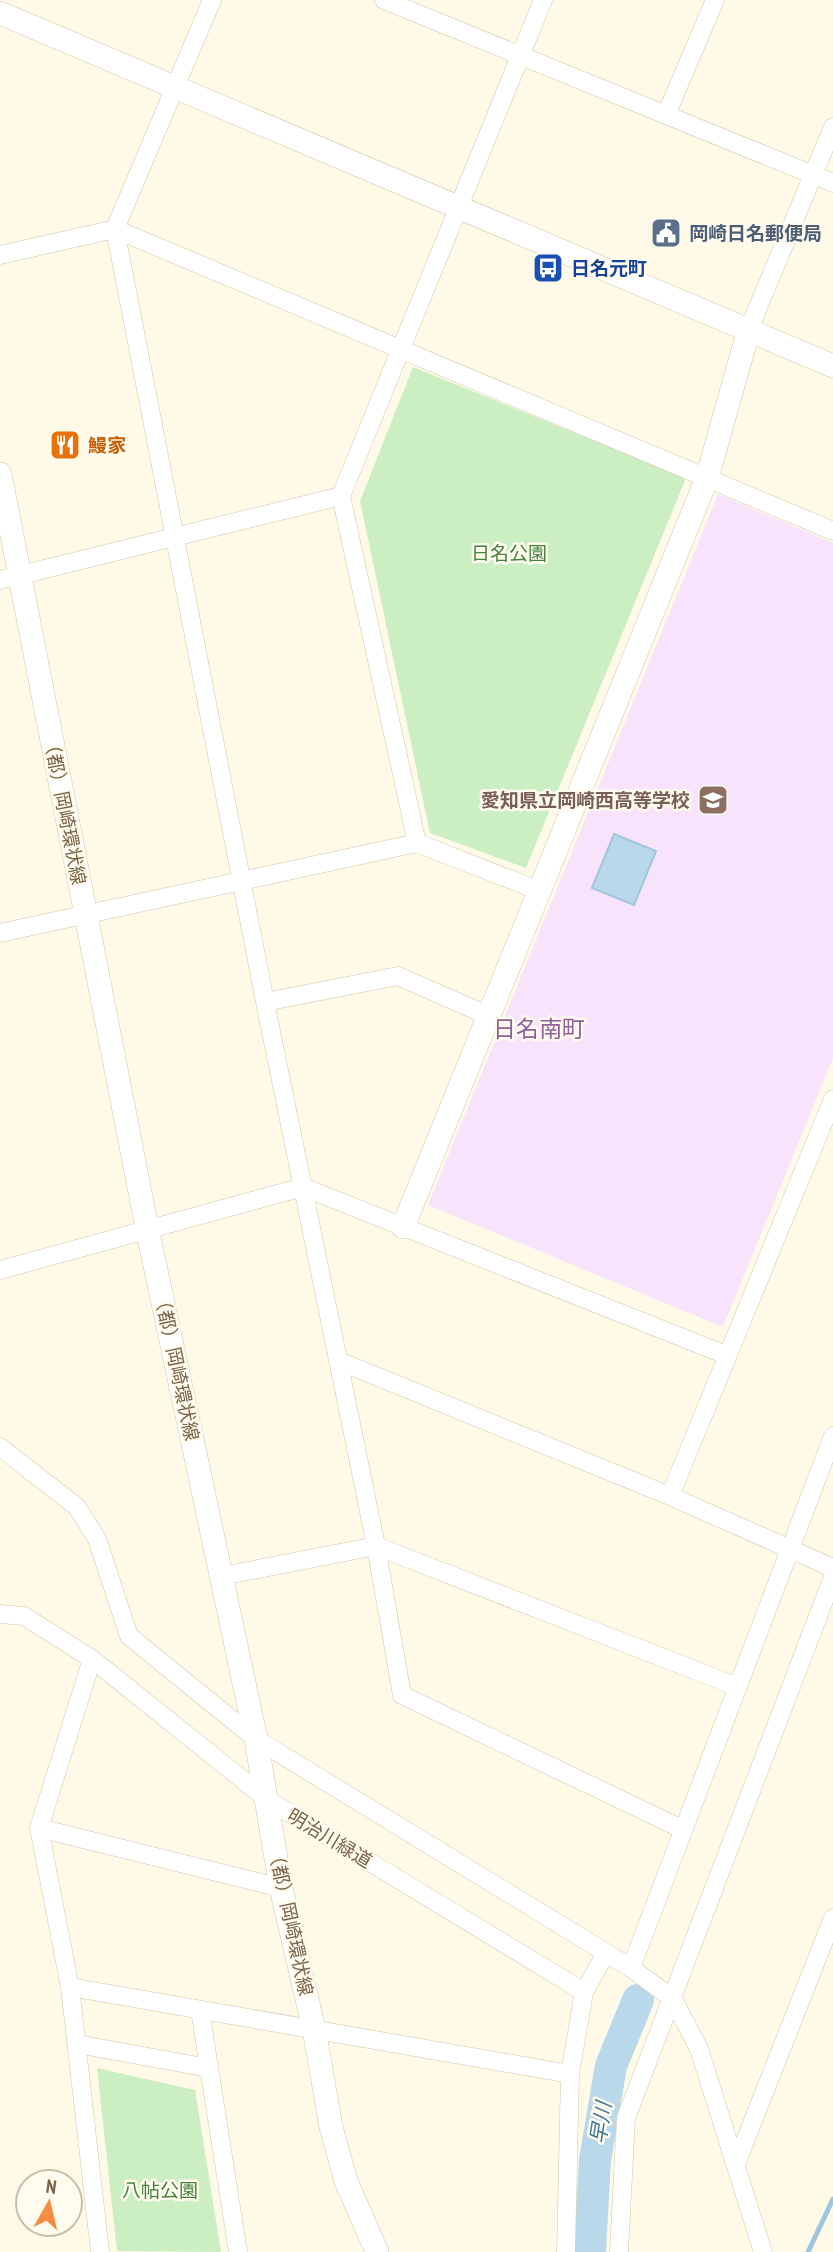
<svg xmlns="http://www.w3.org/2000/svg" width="833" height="2252" viewBox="0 0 833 2252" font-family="'PT Sans Narrow','Noto Sans JP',sans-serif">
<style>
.education{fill:#f7e3fb}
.green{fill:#cceec3}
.water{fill:#b9d9eb;stroke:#9ec7de;stroke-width:2}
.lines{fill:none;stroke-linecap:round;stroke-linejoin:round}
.stream{stroke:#9ec7de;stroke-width:5}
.river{stroke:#b9d9eb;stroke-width:32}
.minor-casing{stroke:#d2c4ab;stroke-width:19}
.tertiary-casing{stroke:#d2c4ab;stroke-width:24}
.minor{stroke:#fff;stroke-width:18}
.tertiary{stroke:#fff;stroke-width:23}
.labels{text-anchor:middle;stroke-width:5;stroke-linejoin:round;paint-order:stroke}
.service-label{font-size:19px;font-weight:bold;fill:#4e5e75;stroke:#fffcef;text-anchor:start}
.transit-label{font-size:19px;font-weight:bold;fill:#164399;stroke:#fffcef;text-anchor:start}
.food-label{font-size:19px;font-weight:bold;fill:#c56008;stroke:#fffcef;text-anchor:start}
.park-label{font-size:19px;fill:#45823e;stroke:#fffcef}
.education-label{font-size:19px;font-weight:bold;fill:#785e54;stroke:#fffcef;text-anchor:end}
.street-label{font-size:19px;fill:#7b6448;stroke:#fffcef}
.water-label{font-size:21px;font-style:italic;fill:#427899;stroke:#fffcef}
.quarter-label{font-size:23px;fill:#905f98;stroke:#fffcef}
</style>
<rect width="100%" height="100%" fill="#fefae7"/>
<path class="education" d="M718,494L833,543V1058L723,1327L428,1205Z"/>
<path class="green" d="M413,367L686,478L526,868L430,833L360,501Z
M97,2068L195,2090L221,2252L117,2251Z"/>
<path class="water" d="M614,834L656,851L634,905L592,888Z"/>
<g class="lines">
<path class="stream" d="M808,2252L833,2199"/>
<path class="river" d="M590,2252L595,2160L611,2066L638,2000"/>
<g class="minor-casing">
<path id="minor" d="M212,0L115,229L265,1002L376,1546L402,1695L684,1830
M384,0L833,183
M666,115L715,0
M0,255L115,229L833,531
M749,329L833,127
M0,580L341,496
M417,843L341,496L543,0
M0,933L417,843L540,891
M265,1002L398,976L489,1016
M0,1270L303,1187L726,1355
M339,1361L670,1496L833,1568
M0,1447L77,1507L97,1539L129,1636L256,1739L631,1968L673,1999L699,2049L763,2252
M670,1496L833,1099
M222,1576L376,1546L738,1687
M0,1614L24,1616L92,1659L268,1800L584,1992
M92,1659L39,1828L70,1987L100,2252
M39,1828L281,1888
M631,1968L833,1436
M70,1987L570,2074
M200,2010L238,2252
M77,2044L209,2068
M736,2164L833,1918
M566,2252L570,2074L584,1992L606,1953
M619,2252L626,2118L833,1577"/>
</g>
<g class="tertiary-casing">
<path id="tertiary" d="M0,13L833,366
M0,474L147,1228L256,1739L281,1888L314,2029L331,2127L346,2181L377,2252
M403,1227L707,478L749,329"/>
</g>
<use href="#minor" class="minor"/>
<use href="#tertiary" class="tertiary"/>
</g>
<defs>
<g id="civic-square" transform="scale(1.575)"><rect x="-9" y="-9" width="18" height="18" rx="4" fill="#5c6f8a" stroke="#fffcef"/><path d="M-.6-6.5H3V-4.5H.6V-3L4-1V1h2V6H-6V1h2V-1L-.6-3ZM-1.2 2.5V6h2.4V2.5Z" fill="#fff"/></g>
<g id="bus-square" transform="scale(1.575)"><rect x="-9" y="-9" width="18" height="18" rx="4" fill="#1a4fb4" stroke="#fffcef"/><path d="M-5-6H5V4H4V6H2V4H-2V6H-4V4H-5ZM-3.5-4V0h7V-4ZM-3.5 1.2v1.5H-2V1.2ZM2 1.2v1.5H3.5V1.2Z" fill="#fff"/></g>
<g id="restaurant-square" transform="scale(1.575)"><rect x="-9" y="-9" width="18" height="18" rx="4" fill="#e8710a" stroke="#fffcef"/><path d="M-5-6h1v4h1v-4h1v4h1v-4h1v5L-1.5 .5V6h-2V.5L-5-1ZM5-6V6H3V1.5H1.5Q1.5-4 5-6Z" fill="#fff"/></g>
<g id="school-square" transform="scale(1.575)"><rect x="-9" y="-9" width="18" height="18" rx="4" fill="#8d6e63" stroke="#fffcef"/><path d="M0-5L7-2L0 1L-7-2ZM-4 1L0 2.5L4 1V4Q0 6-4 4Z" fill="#fff"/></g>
</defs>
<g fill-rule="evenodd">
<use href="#civic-square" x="666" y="233"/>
<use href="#bus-square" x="548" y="268"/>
<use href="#restaurant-square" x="65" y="445"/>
<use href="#school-square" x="713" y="800"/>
</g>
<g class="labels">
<g class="service-label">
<text x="689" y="240">岡崎日名郵便局</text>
</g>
<g class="transit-label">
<text x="571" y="275">日名元町</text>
</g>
<g class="food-label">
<text x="88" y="452">鰻家</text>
</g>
<g class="park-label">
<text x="509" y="560">日名公園</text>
<text x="160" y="2197">八帖公園</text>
</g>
<g class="education-label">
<text x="690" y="807">愛知県立岡崎西高等学校</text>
</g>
<g class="street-label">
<text transform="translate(65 810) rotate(79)" y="7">（都）岡崎環状線</text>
<text transform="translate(177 1366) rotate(78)" y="7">（都）岡崎環状線</text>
<text transform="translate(330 1838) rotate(31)" y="7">明治川緑道</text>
<text transform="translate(291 1921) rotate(78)" y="7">（都）岡崎環状線</text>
</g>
<g class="water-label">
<text transform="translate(601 2123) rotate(-81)" y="7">早川</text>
</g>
<g class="quarter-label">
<text x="539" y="1037">日名南町</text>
</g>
</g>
<g transform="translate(49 2203) rotate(8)"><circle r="33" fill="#fffcef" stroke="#cabfac" stroke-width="2"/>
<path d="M0-5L12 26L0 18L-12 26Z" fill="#f48c41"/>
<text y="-10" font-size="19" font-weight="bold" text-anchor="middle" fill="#7b6448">N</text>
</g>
</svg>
